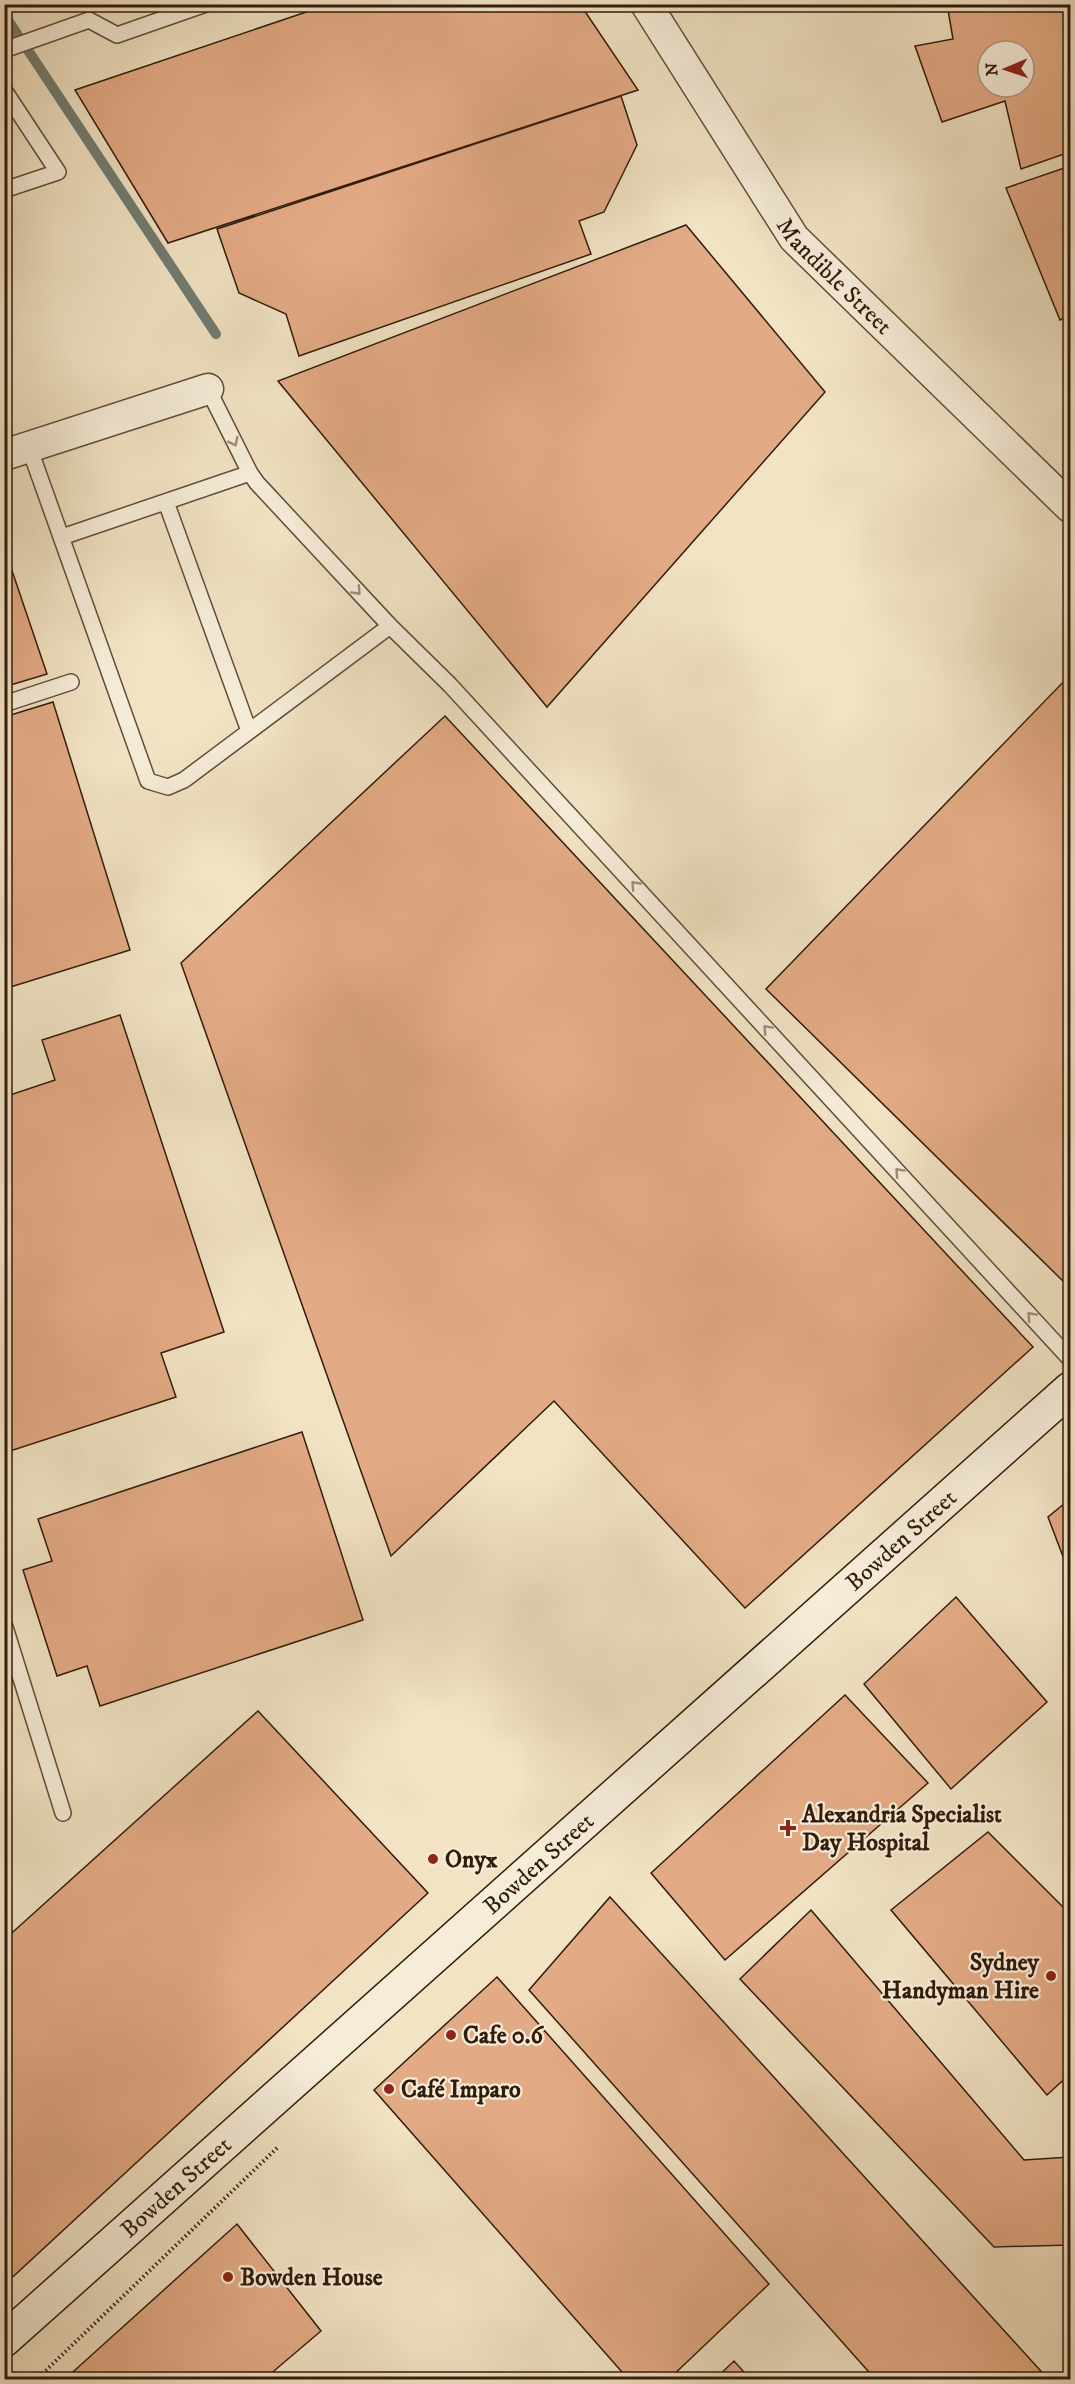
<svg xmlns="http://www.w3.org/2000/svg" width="1075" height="2384" viewBox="0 0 1075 2384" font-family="'IM FELL DW Pica',serif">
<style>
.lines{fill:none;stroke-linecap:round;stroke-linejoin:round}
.stream{stroke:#717d72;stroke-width:10}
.building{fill:#e3ab85;stroke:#331b0b;stroke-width:1.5;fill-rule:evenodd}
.lane-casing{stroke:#624d39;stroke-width:18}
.street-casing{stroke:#624d39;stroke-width:33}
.secondary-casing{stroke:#331b0b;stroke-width:36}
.path{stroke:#331b0b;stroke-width:4;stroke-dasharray:1.5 3;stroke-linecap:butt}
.lane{stroke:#f6edd9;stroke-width:15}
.street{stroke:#f6edd9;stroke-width:30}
.secondary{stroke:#f6edd9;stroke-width:33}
.oneway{stroke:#9e8e7c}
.poi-dot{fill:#8f2418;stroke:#f6edd9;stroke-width:2}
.labels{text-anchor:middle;stroke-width:4.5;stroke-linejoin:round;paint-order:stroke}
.street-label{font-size:24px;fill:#331b0b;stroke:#f6edd9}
.poi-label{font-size:24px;font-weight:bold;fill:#331b0b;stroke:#f6edd9;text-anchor:start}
</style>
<rect width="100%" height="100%" fill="#f1e3c4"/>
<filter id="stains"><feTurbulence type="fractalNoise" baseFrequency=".00333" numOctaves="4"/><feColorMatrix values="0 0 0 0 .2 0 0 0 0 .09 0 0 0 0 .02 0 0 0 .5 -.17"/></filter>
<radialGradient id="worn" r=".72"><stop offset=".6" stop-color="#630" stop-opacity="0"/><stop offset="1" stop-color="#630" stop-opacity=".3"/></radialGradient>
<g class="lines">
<path class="stream" d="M4,14L216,334"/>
</g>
<path class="building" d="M330,4H580L638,90L168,243L75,90Z
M947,4H1070V152L1021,169L1005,101L942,122L915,46L953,39ZM988,51H1024V87H988Z
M621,96L637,145L604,212L579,221L591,254L299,356L286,314L239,293L217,229Z
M4,151L10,170L4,172Z
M1070,166V316L1060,320L1006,188Z
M686,225L825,392L547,707L278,381Z
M4,547L47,674L4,687Z
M1070,675V1284L1068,1286L766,989Z
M53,702L130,950L4,989V717Z
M445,716L1033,1347L745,1608L554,1401L391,1556L181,963Z
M120,1015L224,1332L161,1353L176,1397L4,1453V1097L55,1080L42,1040Z
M302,1432L363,1620L100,1706L87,1666L57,1676L23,1570L52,1561L38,1519Z
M1070,1499V1575L1048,1517Z
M956,1597L1047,1702L951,1789L864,1684Z
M845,1695L928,1783L725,1960L651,1873Z
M258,1711L428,1893L4,2285V1940Z
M988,1832L1070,1914V2074L1047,2095L891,1910Z
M610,1897L1049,2380H876L529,1990Z
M811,1910L1024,2160L1070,2157V2245L994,2247L740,1979Z
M497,1977L769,2284L668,2380H629L374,2090Z
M237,2224L321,2331L268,2376L271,2380H64Z
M734,2361L751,2380H714Z"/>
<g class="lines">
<g class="lane-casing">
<path id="lane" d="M4,50L89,20L117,35L206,4
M4,90L58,172L4,190
M208,389L250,473L257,483L390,626L450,685L1070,1359
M29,447L148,781L168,787L184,780L390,626
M166,502L249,731
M62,537L250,473
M4,704L71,682
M4,1624L63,1813"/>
</g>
<g class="street-casing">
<g id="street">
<path id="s1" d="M646,4L794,238L1070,507"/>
<path d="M4,455L208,389"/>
</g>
</g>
<g class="secondary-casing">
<g id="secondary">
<path id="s2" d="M4,2340L1070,1389"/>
</g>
</g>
<path class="path" d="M36,2380L277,2148"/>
<use href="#lane" class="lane"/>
<use href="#street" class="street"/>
<use href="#secondary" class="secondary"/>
</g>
<defs><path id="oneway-chevron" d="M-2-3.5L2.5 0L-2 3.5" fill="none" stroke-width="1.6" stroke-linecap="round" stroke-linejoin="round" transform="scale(1.5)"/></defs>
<g class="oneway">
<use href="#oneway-chevron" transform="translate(234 442) rotate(63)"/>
<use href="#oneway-chevron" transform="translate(357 591) rotate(47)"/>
<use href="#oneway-chevron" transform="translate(635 885) rotate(-133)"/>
<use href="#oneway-chevron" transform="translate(767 1029) rotate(-133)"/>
<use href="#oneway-chevron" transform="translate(899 1172) rotate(-133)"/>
<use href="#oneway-chevron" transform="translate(1031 1316) rotate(-133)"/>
</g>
<g class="poi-dot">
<path d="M785 1819h6v6h6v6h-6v6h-6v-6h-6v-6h6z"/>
<circle cx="433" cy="1859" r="6"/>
<circle cx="1051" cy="1976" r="6"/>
<circle cx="451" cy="2035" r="6"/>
<circle cx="389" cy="2089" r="6"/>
<circle cx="228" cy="2277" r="6"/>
</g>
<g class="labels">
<g class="street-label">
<text dy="8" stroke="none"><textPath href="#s1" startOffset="332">Mandible Street</textPath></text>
<text dy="8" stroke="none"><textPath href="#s2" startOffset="1202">Bowden Street</textPath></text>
<text dy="8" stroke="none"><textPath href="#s2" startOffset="716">Bowden Street</textPath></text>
<text dy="8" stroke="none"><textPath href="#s2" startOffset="230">Bowden Street</textPath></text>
</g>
<g class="poi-label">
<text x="802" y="1822">Alexandria Specialist<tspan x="802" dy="28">Day Hospital</tspan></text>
<text x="445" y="1867">Onyx</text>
<text x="1039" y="1970" text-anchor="end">Sydney<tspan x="1039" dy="28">Handyman Hire</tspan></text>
<text x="463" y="2043">Cafe 0.6</text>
<text x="401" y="2097">Café Imparo</text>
<text x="240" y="2285">Bowden House</text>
</g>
</g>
<rect width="1075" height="2384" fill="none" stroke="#f1e3c4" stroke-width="24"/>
<rect x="6" y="6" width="1063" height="2372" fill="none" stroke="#331b0b" stroke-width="3"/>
<rect x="12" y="12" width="1051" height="2360" fill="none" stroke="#331b0b" stroke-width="1.5"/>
<g transform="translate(1006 69) rotate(268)"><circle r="28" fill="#f6edd9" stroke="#a89987" stroke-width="1.5"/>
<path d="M0-4.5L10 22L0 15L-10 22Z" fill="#8f2418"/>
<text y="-9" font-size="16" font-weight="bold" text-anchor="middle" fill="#331b0b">N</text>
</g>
<rect width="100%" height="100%" filter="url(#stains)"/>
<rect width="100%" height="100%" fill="url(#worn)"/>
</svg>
